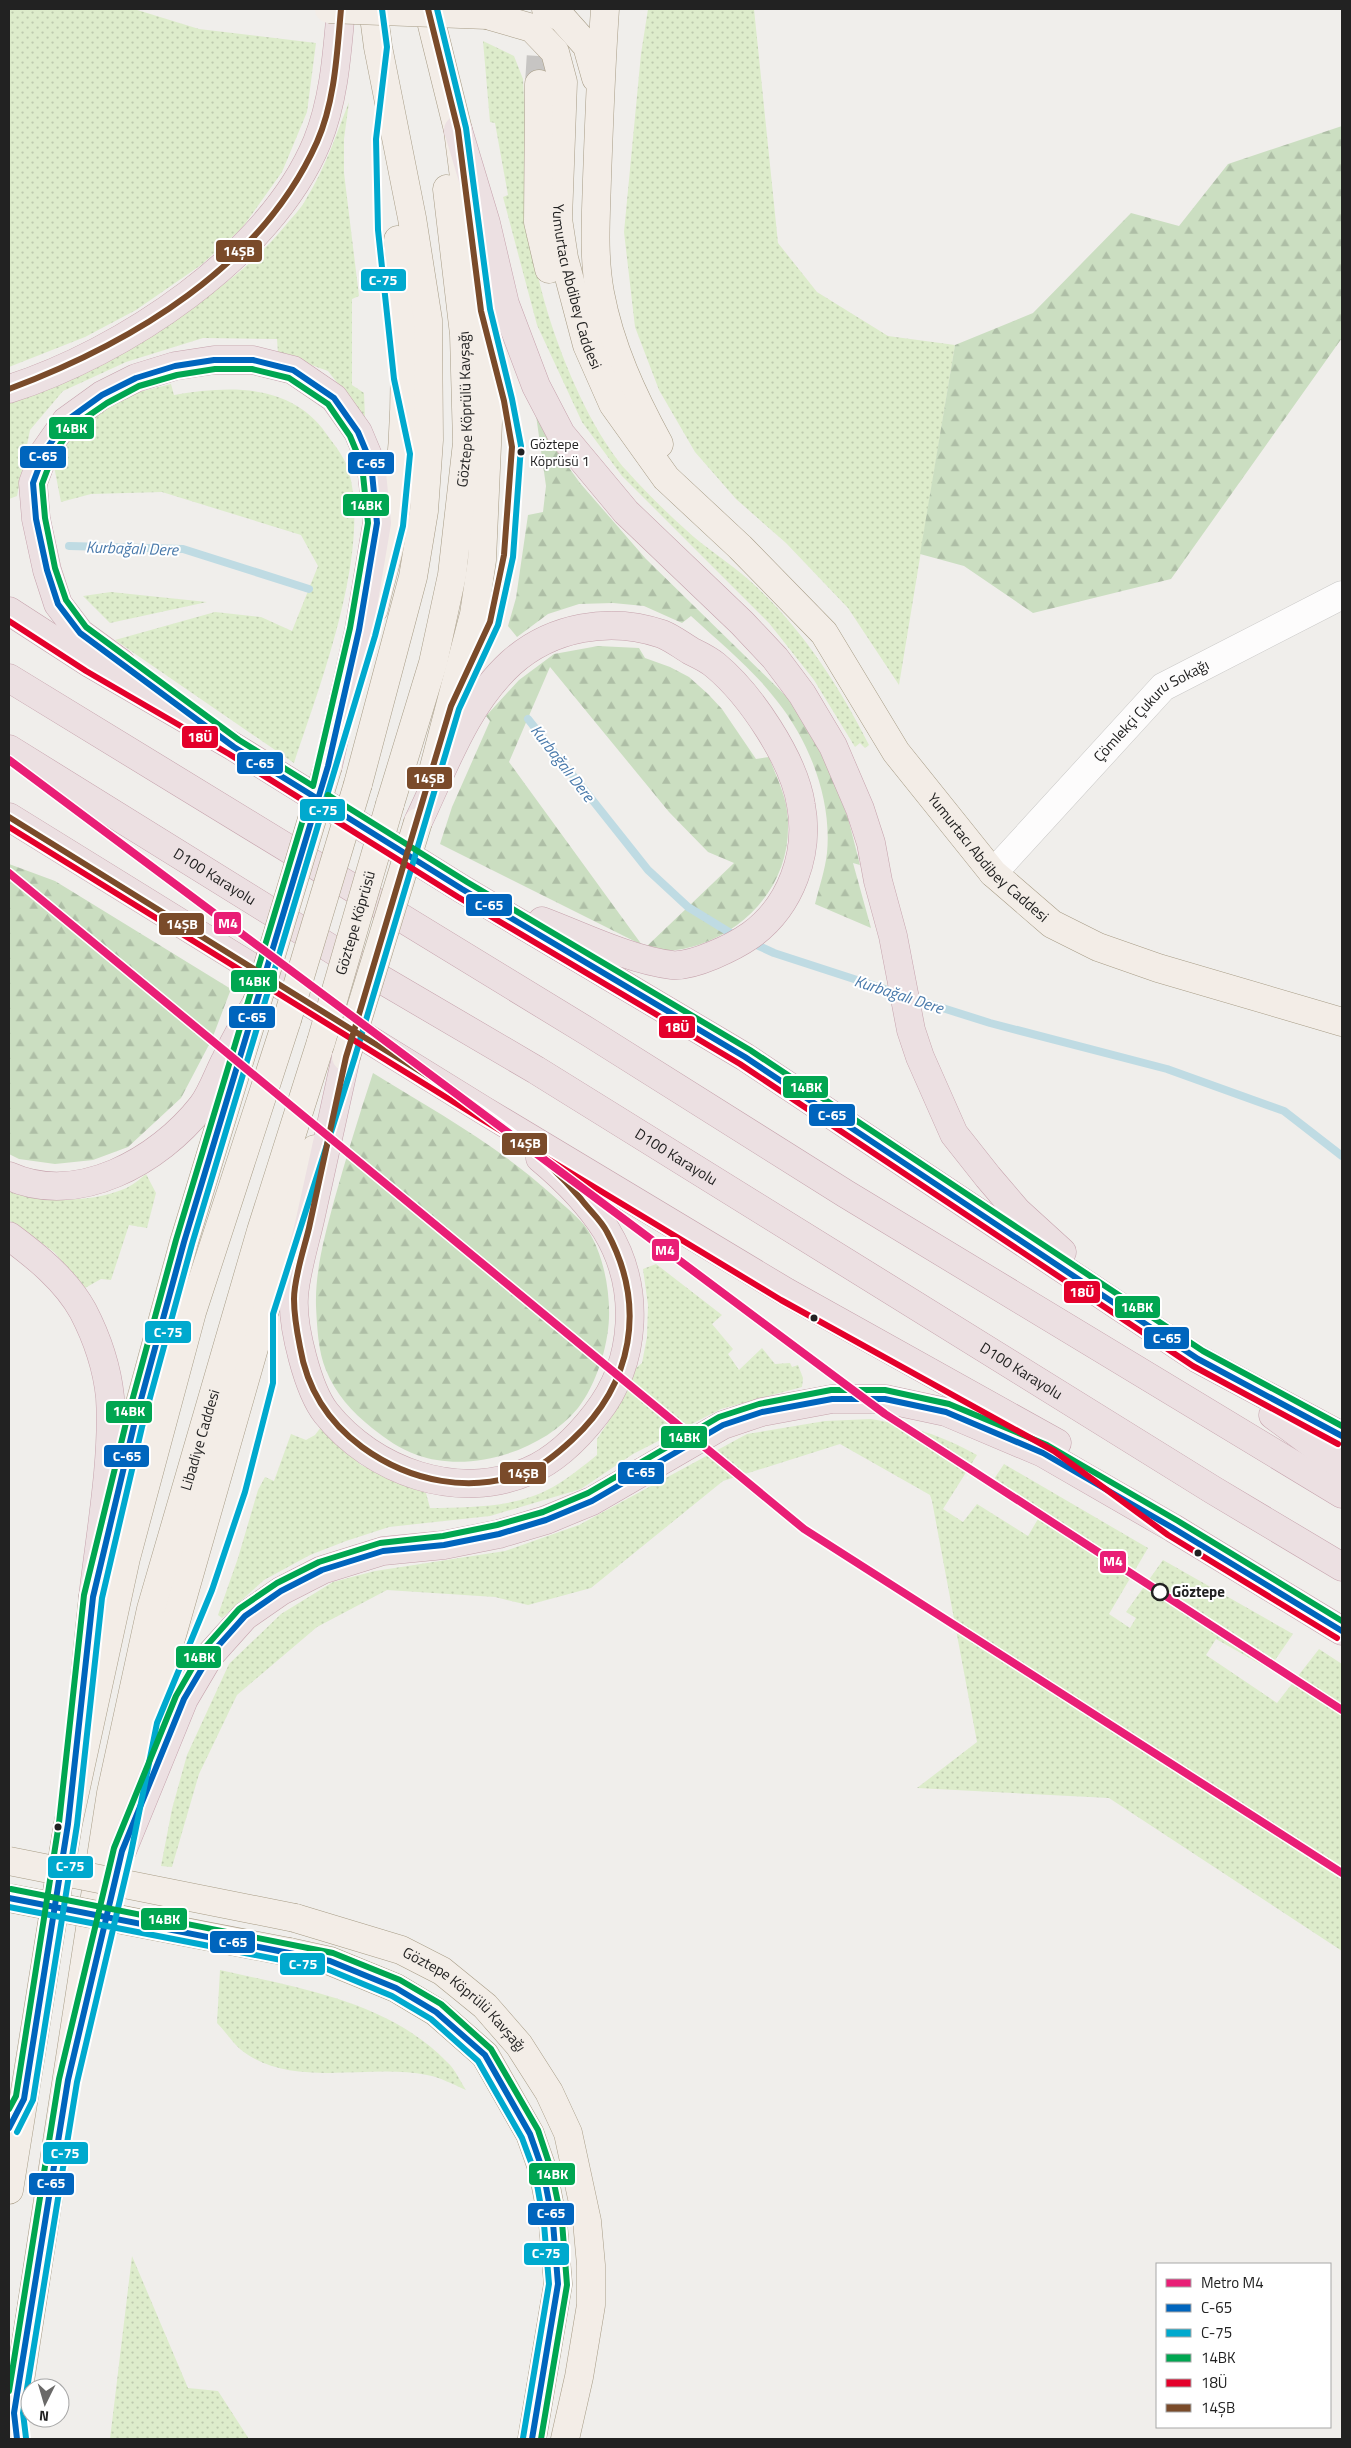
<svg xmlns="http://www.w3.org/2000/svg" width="1351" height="2448" viewBox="0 0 1351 2448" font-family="'Titillium Web',sans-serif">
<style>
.grass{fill:url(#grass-dots)}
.forest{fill:url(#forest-firs)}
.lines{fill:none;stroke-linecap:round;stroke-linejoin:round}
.stream{stroke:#bfdbe3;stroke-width:8}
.major-tunnel{stroke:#c7c5c3;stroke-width:28;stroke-dasharray:28 14;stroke-linecap:butt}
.minor-casing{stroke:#c9c8c7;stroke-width:29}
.major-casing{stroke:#a79c86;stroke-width:29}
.highway-casing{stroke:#c5a2ac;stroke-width:29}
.minor{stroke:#fdfcfc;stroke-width:28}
.major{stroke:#f3ede7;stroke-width:28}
.highway{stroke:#ece0e2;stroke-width:28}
.major-bridge-casing{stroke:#a79c86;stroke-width:29;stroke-linecap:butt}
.major-bridge{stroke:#f3ede7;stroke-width:28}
.bus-1-casing{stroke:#fff;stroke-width:10}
.bus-2-casing{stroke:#fff;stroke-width:10}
.bus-3-casing{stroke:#fff;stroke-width:10}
.bus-4-casing{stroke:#fff;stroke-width:10}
.bus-5-casing{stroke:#fff;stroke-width:10}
.bus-1{stroke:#0065bd;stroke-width:6}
.bus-2{stroke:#00a9ce;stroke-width:6}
.bus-3{stroke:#00a651;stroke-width:6}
.bus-4{stroke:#e4002b;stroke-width:6}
.bus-5{stroke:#7a4b2a;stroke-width:6}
.metro-1-casing{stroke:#fff;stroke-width:11}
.metro-1{stroke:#e91e76;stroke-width:8}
.bus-dot{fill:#222;stroke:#fff;stroke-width:2}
.stop-dot{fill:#fff;stroke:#222;stroke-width:2.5}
.labels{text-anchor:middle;stroke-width:4;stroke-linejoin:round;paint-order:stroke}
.bus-label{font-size:14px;fill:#222;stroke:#fff;text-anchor:start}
.street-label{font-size:15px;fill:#222;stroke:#fff}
.stop-label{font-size:15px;font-weight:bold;fill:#222;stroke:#fff;text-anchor:start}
.water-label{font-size:16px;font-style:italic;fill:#4a7aab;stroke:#fff}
.line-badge{stroke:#fff;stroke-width:2}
.badge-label{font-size:14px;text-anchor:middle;font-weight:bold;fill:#fff}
</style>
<defs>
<pattern id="grass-dots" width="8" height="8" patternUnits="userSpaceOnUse" patternTransform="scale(1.25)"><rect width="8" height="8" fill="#ddeccb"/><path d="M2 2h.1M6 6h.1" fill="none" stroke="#bdcaae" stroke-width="1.8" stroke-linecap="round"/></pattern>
<pattern id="forest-firs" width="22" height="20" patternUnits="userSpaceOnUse" patternTransform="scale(1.25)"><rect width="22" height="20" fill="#cbdec1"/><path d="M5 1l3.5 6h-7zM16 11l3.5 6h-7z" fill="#aebea6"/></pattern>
</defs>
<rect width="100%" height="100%" fill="#f0eeeb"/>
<path class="grass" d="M9,9H134L199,29L316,43L307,112L282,172L242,228L201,265L136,310L85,337L9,367Z
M648,9H754L778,243L817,292L888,336L955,345L899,685L848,608L786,543L736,499L695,452L659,390L635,327L624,232L641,54Z
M483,41L514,56L523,79C526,134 526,190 532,244C541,311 582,421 627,471C645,491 665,511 685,529C705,548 729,562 750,581C801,627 838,684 869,745L865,748L860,743L855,747L814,680L769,623L622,476L582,422L537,325L503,197L508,195L495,123L490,122Z
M349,102L344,139V173L359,296L352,299V385L364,393L365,418L328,371L278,353L277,339L203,338L126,362L63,391L30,430L17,496L9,499V402C105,354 215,311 285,226C292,217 301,209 306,199C325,169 336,135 349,102Z
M171,384L174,395C232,385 295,383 330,439C337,448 346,460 349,472C371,552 320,685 294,763L115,640L215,612L261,617L292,631L318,566L301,535L162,492L91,494L61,502L53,461L85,420L139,392Z
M111,592L207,602L110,623L83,596Z
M146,1174L156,1193L147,1228L129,1225L111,1280L101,1279L85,1288L54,1252L9,1220V1191C46,1201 87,1204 124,1189C132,1186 140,1179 146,1174Z
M656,1264L722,1315L712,1324L733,1349L728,1354L739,1370L762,1348L775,1364L790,1363L792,1367L798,1365L803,1378L802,1387L721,1409L633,1454L581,1489L490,1516L389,1527L346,1541L310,1555L264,1580L222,1618L218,1615L238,1558L258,1490L265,1477L274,1481L291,1434L306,1440L315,1435L321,1427L361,1465L426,1493L430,1508C472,1507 516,1508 553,1487C569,1478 583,1466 597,1455V1439L622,1401L636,1368L642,1363L647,1337L648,1305L643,1269Z
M871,1419C911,1426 941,1435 977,1455L943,1509L963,1522L977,1504L1028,1536L1038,1519L997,1493L990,1485L1004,1464L1148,1548L1109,1614L1130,1628L1136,1618L1126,1612L1163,1560L1293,1634L1269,1669L1216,1639L1206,1655L1277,1703L1319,1649L1342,1664V1951L1109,1798L917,1788L977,1742L932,1501L930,1495L840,1444L723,1481L591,1588L528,1605L495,1597L387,1590L317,1627L237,1695L199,1774L172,1867L161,1866L172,1809L187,1755L229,1664L281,1614L333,1582L375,1571L505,1551L579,1525L747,1434L825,1421Z
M220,1970C299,1988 388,2001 447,2062C455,2069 460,2081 466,2090C454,2085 440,2077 427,2075C369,2063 289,2090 240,2049C232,2042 225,2031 217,2023Z
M132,2256L188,2388L218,2391L249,2439H110Z"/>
<path class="forest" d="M1342,126V338L1171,579L1033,613L964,566L920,554L955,345L1033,313L1131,213L1179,226L1228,164Z
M535,408L554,447L580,483L646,559L790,700L827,764L848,818L860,865L853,863L871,928L815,904C819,888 825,870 827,853C832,800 810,742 777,701C753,669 720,643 691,616L682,623L644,606L613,603L579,604L548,614L517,637L508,626L516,598L528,515L543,512L546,486Z
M598,646L639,648L645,658L670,667L689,677L708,694L722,709L756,759L769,757C775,774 785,793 787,811C795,872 757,924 701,944C687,949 660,955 646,947L734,863L708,852L669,812L550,667L509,762L642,945L440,844L452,807L490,721L486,716L519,680L554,654Z
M9,864L55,881L231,989L212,1039L181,1098L128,1147L93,1160L55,1164L19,1159L9,1154Z
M373,1073C433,1110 497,1145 550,1193C561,1203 575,1214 585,1226C603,1251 610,1289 609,1318C608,1347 596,1385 578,1408C543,1451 470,1474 417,1455C400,1449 386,1439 372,1428C352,1412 335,1393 326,1370C318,1352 317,1325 316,1306C315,1270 325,1235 334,1201C346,1158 359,1115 373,1073Z"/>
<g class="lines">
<path class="stream" d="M69,546L183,549L309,589
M528,719L648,870L688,907L737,937
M750,942L774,953L897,993
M911,998L990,1023L1167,1069L1284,1111L1342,1156"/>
<path class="major-tunnel" d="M539,84L543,20"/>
<g class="minor-casing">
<g id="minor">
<path id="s1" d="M993,873L1163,687L1342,595"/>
</g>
</g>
<g class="major-casing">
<g id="major">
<path d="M428,9L458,130L481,311L489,399L482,560L474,614L433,771"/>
<path d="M546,9L562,18L587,46L596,78"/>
<path d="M605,9C601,66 599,122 597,179C596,217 593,255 600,293C610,347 633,396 659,444"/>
<path id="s2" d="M487,15L532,28L555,52L563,82L558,219L564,258L587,345L613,404L666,478L740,547L824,633L896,752L993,873L1052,924L1098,947L1158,968L1342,1022"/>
<path d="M539,84L538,222L549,269"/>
<path d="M374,609C380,581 390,552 394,524C408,431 407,333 398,240"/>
<path d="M358,784L413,577L424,511L429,440L428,320L412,218L378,47L373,9"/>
<path id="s3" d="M390,804L433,663L452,575L467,443L464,334L447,189"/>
<path d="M113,1514L134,1425L184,1242L250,1026"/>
<path d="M85,1674L93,1597L98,1575"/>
<path d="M129,1816L149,1720L168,1649L264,1313L315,1149"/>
<path id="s4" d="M295,1918L401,1950L442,1971L485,2006L519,2045L549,2092L568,2133L587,2221L591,2265V2305L579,2377L565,2439"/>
<path d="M289,1952L330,1961L396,1988L436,2012L485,2055L530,2134L543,2171L553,2223L558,2284L532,2439"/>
<path d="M9,2190L68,1824L126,1558L192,1312L287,1020"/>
<path id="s5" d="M11,2439L111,1793L151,1609L261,1231L321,1042"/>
</g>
</g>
<g class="highway-casing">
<g id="highway">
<path d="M458,130L486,223L505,304L536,386L561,434L626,512L742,623L775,658L802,694L833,746L860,809L871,843L878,881L893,936L911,1030L920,1057L954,1134L988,1177L1017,1211L1062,1252"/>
<path d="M9,389C122,353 270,256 317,142C334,100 337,54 341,9"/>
<path d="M9,611L91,664L234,747L462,889L745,1057L1198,1359L1342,1436"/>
<path d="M121,663L80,633L58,604L47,570L36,519L33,483L45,451L66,421L102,395L136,378L175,366L214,360H253L293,370L334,398L358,432L371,463L377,523L359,630L328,766"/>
<path d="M9,678L590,1033L846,1194L1342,1494"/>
<path id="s6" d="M9,749L362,968L536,1070L1213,1490L1342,1567"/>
<path d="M9,817L483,1110L786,1292L1057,1443"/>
<path d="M418,822C444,768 465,705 511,663C551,627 610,616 662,634C672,638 681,645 691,651C699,655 708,659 715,665C750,694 794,759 801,805C810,853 791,906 751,935C734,947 693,967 672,965C630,960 582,936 542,921"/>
<path d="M346,1057C334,1111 322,1165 310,1220C305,1242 295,1275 294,1297C292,1327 308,1390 326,1413C373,1472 458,1502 529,1471C555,1460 579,1436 596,1414C637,1362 641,1287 606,1230C589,1203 564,1178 540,1158"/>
<path d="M9,1176C78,1207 159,1161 202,1106C212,1093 218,1074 226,1059C235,1039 246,1021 257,1002"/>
<path d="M9,1236C36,1256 66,1280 83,1311C96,1336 107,1368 110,1397C114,1458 100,1535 93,1597"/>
<path d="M1273,1415L1342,1466"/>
<path d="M122,1851L184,1699L210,1655L245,1616L281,1591L322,1570L383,1551L444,1545L499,1534L546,1520L592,1501L723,1425L762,1412L832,1399H885L946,1412L1043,1453L1173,1528L1342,1631"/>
</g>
</g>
<use href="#minor" class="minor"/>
<use href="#major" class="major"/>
<use href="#highway" class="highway"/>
<g class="major-bridge-casing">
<g id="major-bridge">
<path d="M329,9L487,15"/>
<path d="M257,1002L328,766"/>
<path d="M287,1020L358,784"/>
<path id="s7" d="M321,1042L390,804"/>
<path d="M346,1057L418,822"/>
<path d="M9,1861L295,1918"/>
<path d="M9,1898L289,1952"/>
</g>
</g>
<use href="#major-bridge" class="major-bridge"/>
<g class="bus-1-casing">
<path id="bus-1" d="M214,360H253L293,370L334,398L358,432L371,463L377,523L359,630L328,766L318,799L234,747L80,633L58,604L47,570L36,519L33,483L45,451L66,421L102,395L136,378L175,366Z
M318,799L462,889L745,1057L1198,1359L1342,1436
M9,1898L330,1961L396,1988L436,2012L485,2055L530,2134L543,2171L553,2223L558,2284L532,2439
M9,2128L24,2099L68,1824L93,1597L134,1425L184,1242L318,799
M17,2439L14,2413L68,2080L122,1851L184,1699L210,1655L245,1616L281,1591L322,1570L383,1551L444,1545L499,1534L546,1520L592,1501L723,1425L762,1412L832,1399H885L946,1412L1043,1453L1173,1528L1342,1631"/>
</g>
<g class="bus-2-casing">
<path id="bus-2" d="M9,1907L327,1969L392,1996L431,2019L478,2061L522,2138L535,2173L544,2224L549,2284L523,2438
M17,2132L33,2100L77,1825L102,1598L142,1427L192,1244L375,636L403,526L410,454L394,379L378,230L376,139L387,47L382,9
M26,2438L23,2413L77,2082L131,1853L157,1723L212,1590L245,1492L273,1383V1314L354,1060L459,709L498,625L513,557L521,446L512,399L490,309L466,128L437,9"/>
</g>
<g class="bus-3-casing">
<path id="bus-3" d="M215,369H252L289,378L328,404L350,436L362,465L368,523L350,628L313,786L239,740L86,627L66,600L55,568L45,518L42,484L53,455L72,427L107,403L139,386L177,375Z
M328,795L467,882L750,1050L1203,1351L1342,1426
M11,1889L333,1953L400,1980L441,2004L491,2049L538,2130L551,2169L562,2222L567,2285L541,2439
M9,2109L16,2096L59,1823L84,1595L126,1423L176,1240L308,803
M9,2391L59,2079L114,1848L176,1696L202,1651L239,1609L277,1583L319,1562L380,1543L443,1536L497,1525L543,1512L588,1493L719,1417L759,1404L831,1390H885L949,1404L1047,1445L1178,1521L1342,1621"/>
</g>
<g class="bus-4-casing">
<path id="bus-4" d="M9,621L86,671L229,754L458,897L740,1064L1193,1366L1338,1444
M9,827L478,1117L781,1300L1054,1451L1168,1535L1337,1638"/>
</g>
<g class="bus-5-casing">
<path id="bus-5" d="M9,389C132,343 261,267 317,142C335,101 337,53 341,9
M9,817L354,1031
M354,1031C434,1080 520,1126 581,1199C589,1210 601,1220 607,1232C647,1306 633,1384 572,1440C559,1452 543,1466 527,1472C471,1494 410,1482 362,1447C328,1422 307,1389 300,1347C297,1332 294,1315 294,1299C294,1278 304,1249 309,1228C321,1171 334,1114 346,1057Z
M354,1031L451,706L490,622L504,555L512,447L504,401L481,311L458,130L428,9"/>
</g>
<use href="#bus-1" class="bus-1"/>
<use href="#bus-2" class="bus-2"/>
<use href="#bus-3" class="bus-3"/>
<use href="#bus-4" class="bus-4"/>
<use href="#bus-5" class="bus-5"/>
<g class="metro-1-casing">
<path id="metro-1" d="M9,760L885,1414L1342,1710
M9,873L804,1529L1342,1873"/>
</g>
<use href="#metro-1" class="metro-1"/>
</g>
<g class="bus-dot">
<circle cx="521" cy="452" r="4.5"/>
<circle cx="814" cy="1318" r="4.5"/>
<circle cx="1198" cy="1553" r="4.5"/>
<circle cx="58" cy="1827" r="4.5"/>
</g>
<circle class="stop-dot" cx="1160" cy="1592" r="8"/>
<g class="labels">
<g class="bus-label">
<text x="530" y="449">Göztepe<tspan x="530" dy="17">Köprüsü 1</tspan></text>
</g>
<g class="street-label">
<text dy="5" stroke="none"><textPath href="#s2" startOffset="318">Yumurtacı Abdibey Caddesi</textPath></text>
<text dy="5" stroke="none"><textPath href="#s3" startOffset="404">Göztepe Köprülü Kavşağı</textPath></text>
<text dy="5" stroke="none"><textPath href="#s1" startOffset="228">Çömlekçi Çukuru Sokağı</textPath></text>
<text dy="5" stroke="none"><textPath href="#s2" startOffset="1034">Yumurtacı Abdibey Caddesi</textPath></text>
<text dy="5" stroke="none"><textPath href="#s6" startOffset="242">D100 Karayolu</textPath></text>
<text dy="5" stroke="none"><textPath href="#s7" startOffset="124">Göztepe Köprüsü</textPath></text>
<text dy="5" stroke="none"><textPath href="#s6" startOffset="782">D100 Karayolu</textPath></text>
<text dy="5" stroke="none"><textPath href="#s6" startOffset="1188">D100 Karayolu</textPath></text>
<text dy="5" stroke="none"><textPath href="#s5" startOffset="1018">Libadiye Caddesi</textPath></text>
<text dy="5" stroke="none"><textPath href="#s4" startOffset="192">Göztepe Köprülü Kavşağı</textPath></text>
</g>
<g class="stop-label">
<text x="1172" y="1597">Göztepe</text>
</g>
<g class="water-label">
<text transform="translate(132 548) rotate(2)" y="6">Kurbağalı Dere</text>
<text transform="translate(563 763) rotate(52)" y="6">Kurbağalı Dere</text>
<text transform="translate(899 994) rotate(18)" y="6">Kurbağalı Dere</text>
</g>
</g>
<g class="line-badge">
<rect x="215" y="239" width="48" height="24" rx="5" fill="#7a4b2a"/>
<rect x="360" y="268" width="47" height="24" rx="5" fill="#00a9ce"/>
<rect x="48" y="416" width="47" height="24" rx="5" fill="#00a651"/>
<rect x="19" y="445" width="48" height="24" rx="5" fill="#0065bd"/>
<rect x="347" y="451" width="48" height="24" rx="5" fill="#0065bd"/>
<rect x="342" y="493" width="48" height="24" rx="5" fill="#00a651"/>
<rect x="181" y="725" width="38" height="24" rx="5" fill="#e4002b"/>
<rect x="236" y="751" width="48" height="24" rx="5" fill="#0065bd"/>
<rect x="406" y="766" width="47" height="24" rx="5" fill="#7a4b2a"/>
<rect x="299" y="798" width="47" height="24" rx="5" fill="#00a9ce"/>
<rect x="465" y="893" width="48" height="24" rx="5" fill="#0065bd"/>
<rect x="213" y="911" width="29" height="24" rx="5" fill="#e91e76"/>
<rect x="158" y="912" width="47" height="24" rx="5" fill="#7a4b2a"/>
<rect x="230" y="969" width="48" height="24" rx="5" fill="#00a651"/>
<rect x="228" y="1005" width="48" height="24" rx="5" fill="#0065bd"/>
<rect x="658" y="1015" width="38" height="24" rx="5" fill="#e4002b"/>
<rect x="782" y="1075" width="47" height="24" rx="5" fill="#00a651"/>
<rect x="808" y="1103" width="48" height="24" rx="5" fill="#0065bd"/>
<rect x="501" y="1132" width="47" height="24" rx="5" fill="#7a4b2a"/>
<rect x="651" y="1238" width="29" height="24" rx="5" fill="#e91e76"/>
<rect x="1063" y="1280" width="38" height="24" rx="5" fill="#e4002b"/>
<rect x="1114" y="1295" width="47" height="24" rx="5" fill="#00a651"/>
<rect x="144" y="1320" width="48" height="24" rx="5" fill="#00a9ce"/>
<rect x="1143" y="1326" width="47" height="24" rx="5" fill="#0065bd"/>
<rect x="105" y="1400" width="48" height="24" rx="5" fill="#00a651"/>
<rect x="660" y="1425" width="48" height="24" rx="5" fill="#00a651"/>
<rect x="103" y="1444" width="47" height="24" rx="5" fill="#0065bd"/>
<rect x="617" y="1461" width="48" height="24" rx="5" fill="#0065bd"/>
<rect x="499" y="1461" width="48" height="24" rx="5" fill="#7a4b2a"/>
<rect x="1099" y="1550" width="28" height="24" rx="5" fill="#e91e76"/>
<rect x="175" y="1645" width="47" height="24" rx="5" fill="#00a651"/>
<rect x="47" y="1855" width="47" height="24" rx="5" fill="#00a9ce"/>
<rect x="140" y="1907" width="48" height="24" rx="5" fill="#00a651"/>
<rect x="209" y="1930" width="47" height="24" rx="5" fill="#0065bd"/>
<rect x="279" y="1952" width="47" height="24" rx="5" fill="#00a9ce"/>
<rect x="42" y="2141" width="47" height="24" rx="5" fill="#00a9ce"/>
<rect x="528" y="2162" width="48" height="24" rx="5" fill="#00a651"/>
<rect x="28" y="2172" width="47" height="24" rx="5" fill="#0065bd"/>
<rect x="527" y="2202" width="48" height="24" rx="5" fill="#0065bd"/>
<rect x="523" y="2242" width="47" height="24" rx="5" fill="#00a9ce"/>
</g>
<g class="badge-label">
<text x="239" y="256">14ŞB</text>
<text x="383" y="285">C-75</text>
<text x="71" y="433">14BK</text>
<text x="43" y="461">C-65</text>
<text x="371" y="468">C-65</text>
<text x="366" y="510">14BK</text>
<text x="200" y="742">18Ü</text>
<text x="260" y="768">C-65</text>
<text x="429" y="783">14ŞB</text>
<text x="323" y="815">C-75</text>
<text x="489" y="910">C-65</text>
<text x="228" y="928">M4</text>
<text x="182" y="929">14ŞB</text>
<text x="254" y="986">14BK</text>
<text x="252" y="1022">C-65</text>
<text x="677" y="1032">18Ü</text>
<text x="806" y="1092">14BK</text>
<text x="832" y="1120">C-65</text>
<text x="525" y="1148">14ŞB</text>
<text x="665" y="1255">M4</text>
<text x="1082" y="1297">18Ü</text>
<text x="1137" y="1312">14BK</text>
<text x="168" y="1337">C-75</text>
<text x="1167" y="1343">C-65</text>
<text x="129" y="1416">14BK</text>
<text x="684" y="1442">14BK</text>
<text x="127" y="1461">C-65</text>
<text x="641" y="1477">C-65</text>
<text x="523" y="1478">14ŞB</text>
<text x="1113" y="1566">M4</text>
<text x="199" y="1662">14BK</text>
<text x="70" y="1871">C-75</text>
<text x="164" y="1924">14BK</text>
<text x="233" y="1947">C-65</text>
<text x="303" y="1969">C-75</text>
<text x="65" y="2158">C-75</text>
<text x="552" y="2179">14BK</text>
<text x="51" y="2188">C-65</text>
<text x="551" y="2218">C-65</text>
<text x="546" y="2258">C-75</text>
</g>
<rect width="1351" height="2448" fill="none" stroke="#222222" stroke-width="20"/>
<rect x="1156" y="2263" width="175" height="165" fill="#ffffff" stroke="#a7a7a7"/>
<rect x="1166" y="2279" width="25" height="8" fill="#e91e76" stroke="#a7a7a7"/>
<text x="1201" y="2288" font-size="15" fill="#222222">Metro M4</text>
<rect x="1166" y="2304" width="25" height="8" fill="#0065bd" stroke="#a7a7a7"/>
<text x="1201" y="2313" font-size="15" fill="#222222">C-65</text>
<rect x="1166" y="2329" width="25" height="8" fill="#00a9ce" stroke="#a7a7a7"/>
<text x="1201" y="2338" font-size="15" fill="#222222">C-75</text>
<rect x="1166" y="2354" width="25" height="8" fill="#00a651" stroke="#a7a7a7"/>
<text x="1201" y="2363" font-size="15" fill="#222222">14BK</text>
<rect x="1166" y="2379" width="25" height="8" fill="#e4002b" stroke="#a7a7a7"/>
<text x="1201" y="2388" font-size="15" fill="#222222">18Ü</text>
<rect x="1166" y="2404" width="25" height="8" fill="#7a4b2a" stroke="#a7a7a7"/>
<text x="1201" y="2413" font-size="15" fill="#222222">14ŞB</text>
<g transform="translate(45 2403) rotate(185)"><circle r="24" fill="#ffffff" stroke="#a7a7a7"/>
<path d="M0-4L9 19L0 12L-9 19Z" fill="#6a6968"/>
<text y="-8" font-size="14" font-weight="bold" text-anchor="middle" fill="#222222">N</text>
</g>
</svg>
